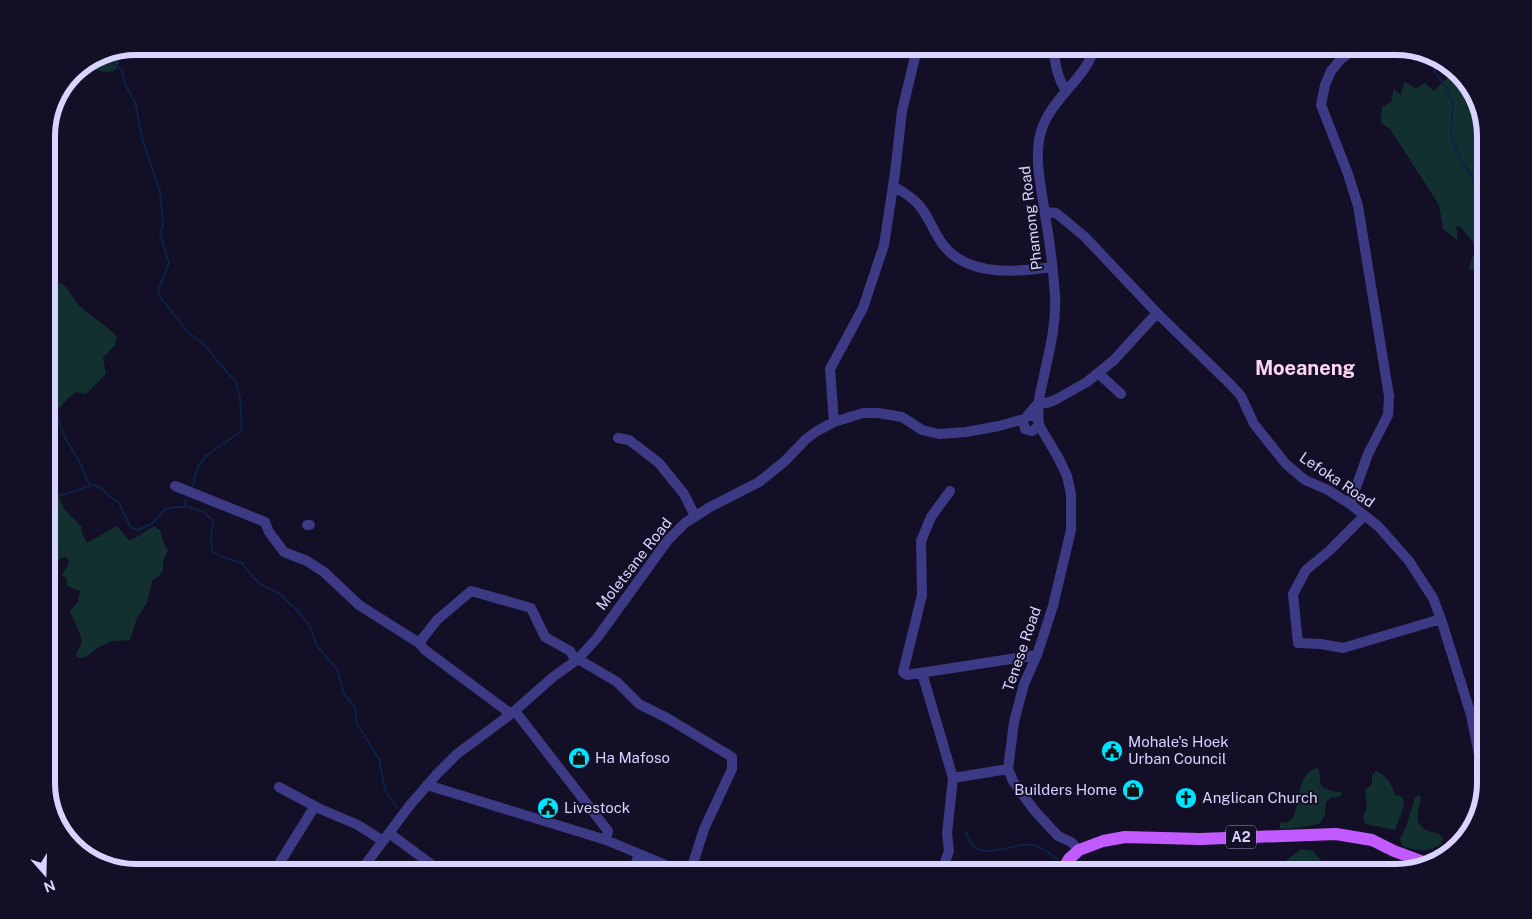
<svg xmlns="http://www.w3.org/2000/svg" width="1532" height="919" viewBox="0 0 1532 919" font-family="'Public Sans',sans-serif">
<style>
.green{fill:#12302f}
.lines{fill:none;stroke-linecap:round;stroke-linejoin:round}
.stream{stroke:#0c2248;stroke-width:2}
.minor{stroke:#3d3a85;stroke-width:10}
.major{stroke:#c25bff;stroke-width:12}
.labels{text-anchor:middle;stroke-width:4;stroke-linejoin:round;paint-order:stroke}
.shield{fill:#130f26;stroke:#9e99be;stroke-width:1}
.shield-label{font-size:14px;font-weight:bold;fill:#d9d4ff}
.street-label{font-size:15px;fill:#d9d4ff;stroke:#130f26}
.poi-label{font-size:15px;fill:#d9d4ff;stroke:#130f26;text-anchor:start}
.district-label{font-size:20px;font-weight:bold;fill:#ffd6f0;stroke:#130f26}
.rim{fill:none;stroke:#d9d4ff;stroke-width:6}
</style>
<rect width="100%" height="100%" fill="#130f26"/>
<path class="green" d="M115,50L119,62L115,71C104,73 94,71 87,63L102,53Z
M1451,74L1459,76L1474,91L1486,130V278L1483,273L1469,269L1472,257L1477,252L1472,241L1461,227L1456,226L1458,241L1443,229L1439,205L1390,129L1381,123L1382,107L1391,102L1394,89L1401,95L1404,82L1416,88L1425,83L1434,91Z
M60,282C70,289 73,301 83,309C94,319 107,325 117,337L115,345L103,358L106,374L86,394L76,392C68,397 64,404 57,410L46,394V377L50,373V359L46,353V328L57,302L54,288Z
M46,494H58L64,509L81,526L82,533L87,543L117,526L129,540C140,537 144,531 154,526L160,530L164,544L168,550L163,561V569L159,576L152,581L147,603L137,618L130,640L113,641L99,647L86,657L78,658L76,654C77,651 81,647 81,643C83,635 73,620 70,611L78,602L80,591L67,586L66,578L62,576L69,562L66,557L60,558L56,564V574L51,580H46Z
M1318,768C1321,775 1319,780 1322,787L1332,791L1342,792L1341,796L1331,798L1326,802L1325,814L1320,824C1306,826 1294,829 1280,829V823C1282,822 1285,823 1288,822C1302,816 1294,770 1318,768Z
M1376,771C1385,774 1393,785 1395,795L1403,797L1404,806L1395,830L1365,824L1363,816L1367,808L1365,790L1372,784V775Z
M1419,795L1421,799C1416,819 1414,829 1438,833L1443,838L1441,844C1427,853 1417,851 1402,846L1400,839L1406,827L1415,797Z
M1301,849L1313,851L1322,862L1335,864L1343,873H1280L1283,863Z
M1234,862L1244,863L1256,873H1218L1223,868Z"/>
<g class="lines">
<path class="stream" d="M106,56L122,71L126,86L135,102L143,142L160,191L163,226L160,233L169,263L158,290L161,298L188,332L206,346L217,361L236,382L240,397L242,430C220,450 196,451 193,487
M1432,56L1435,72L1447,89L1453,104L1451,135L1461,161L1479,185L1486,197
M46,138L49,130L48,127
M46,399L58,417L65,438L79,461L90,486
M46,492L62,495L94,485L103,489L109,496L119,503L130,527L138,530L153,523L165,509L175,507H187L204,512L213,521L211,537L212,551L222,557L242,563L252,576L260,584L280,594L300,613L311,629L317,646L337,669L344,694L355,707L357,724L379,759L385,790L397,808
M184,507L187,495
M966,832C976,869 1012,840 1034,845C1042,847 1051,855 1057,859
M1073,866L1101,871L1134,870L1143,873"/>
<path class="minor" d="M1053,46C1055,63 1057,77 1066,91
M893,186C901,191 911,196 918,204C929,216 934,234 944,246C969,277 1018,272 1052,267
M1045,212L1056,213L1084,236L1157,313L1231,385L1241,396L1254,424L1286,464L1305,480L1328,490L1350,504L1378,526L1409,561L1433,598L1441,619L1471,715L1485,785
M1098,373L1121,394
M1039,402L1047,403L1055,400L1087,382L1114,360L1157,313
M1028,416H1034L1039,421L1038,427L1032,431L1025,429L1023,421L1039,402
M1038,419C1039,413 1038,406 1039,400C1045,365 1057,331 1055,295C1053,268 1050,242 1045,215C1042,191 1035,164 1039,140C1046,99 1085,83 1095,46
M834,422L830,369L863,308L884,245L895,173L902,111L915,57L916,46
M1039,425L1059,459L1067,476L1071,494V530L1053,606L1037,655L1024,684L1014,722L1008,769L1013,781L1034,810L1058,836L1071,842L1079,850
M618,438L629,440L659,463L684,494L695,516
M175,486L265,522L269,532L284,552L307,561L324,572L359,605L419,643L425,650L511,714
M950,491L931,517L921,541L922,595L903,672L907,675L1037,655
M1350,504L1368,454L1388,415L1389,396L1358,206L1348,174L1321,105L1325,85L1331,71L1341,59L1359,46
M1364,516L1329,551L1306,570L1293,594L1298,643L1321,644L1343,648L1441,619
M307,525H310
M419,643L437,620L471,591L531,608L545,637L570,651L576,661
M578,659L617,682L639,704L667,718L732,757V769L704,829L690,873
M922,673L953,778L947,834L949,851L941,873
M515,711L608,831L606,840
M953,778L1008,769
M427,785L606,840L685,873
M279,787L318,808L358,825L383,841
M389,833L443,873
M275,873L277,867L315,806
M359,873L410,805L437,774L457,754L511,714L553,677L578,659L597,638L668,540L685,523L710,507L759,482L785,461L806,439L817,431L834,422L863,413H878L902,417L922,430L939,434L966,432L999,426L1024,419
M634,873L638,854"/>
<path class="major" d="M1061,873L1069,859L1079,850L1103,841L1125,837L1200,839L1336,834L1372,840L1394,851L1429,864"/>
</g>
<defs>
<g id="civic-disc" transform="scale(1.125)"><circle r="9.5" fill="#00e5ff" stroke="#130f26"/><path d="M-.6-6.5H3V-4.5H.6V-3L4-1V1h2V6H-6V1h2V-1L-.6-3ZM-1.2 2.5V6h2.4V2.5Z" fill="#111"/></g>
<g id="shop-disc" transform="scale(1.125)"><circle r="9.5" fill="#00e5ff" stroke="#130f26"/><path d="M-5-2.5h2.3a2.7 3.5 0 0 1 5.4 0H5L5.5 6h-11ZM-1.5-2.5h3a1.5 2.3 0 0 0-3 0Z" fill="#111"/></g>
<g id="church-disc" transform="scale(1.125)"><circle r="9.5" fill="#00e5ff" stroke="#130f26"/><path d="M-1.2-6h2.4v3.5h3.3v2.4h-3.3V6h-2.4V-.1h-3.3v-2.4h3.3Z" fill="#111"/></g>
</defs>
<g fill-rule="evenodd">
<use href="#civic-disc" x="1112" y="751"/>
<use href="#shop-disc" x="579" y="758"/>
<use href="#shop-disc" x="1133" y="790"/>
<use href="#church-disc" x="1186" y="798"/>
<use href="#civic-disc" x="548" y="808"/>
</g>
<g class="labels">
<rect class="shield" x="1226" y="825.5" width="30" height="23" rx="4"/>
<g class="shield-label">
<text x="1241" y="842">A2</text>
</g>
<g class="street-label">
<text transform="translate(1031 218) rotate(-97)" y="5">Phamong Road</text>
<text transform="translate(1337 480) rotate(34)" y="5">Lefoka Road</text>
<text transform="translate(634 564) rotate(-52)" y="5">Moletsane Road</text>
<text transform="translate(1022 649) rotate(-71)" y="5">Tenese Road</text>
</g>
<g class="poi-label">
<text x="1128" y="747">Mohale's Hoek<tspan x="1128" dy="17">Urban Council</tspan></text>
<text x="595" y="763">Ha Mafoso</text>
<text x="1117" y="795" text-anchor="end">Builders Home</text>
<text x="1202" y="803">Anglican Church</text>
<text x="564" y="813">Livestock</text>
</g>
<g class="district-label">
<text x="1305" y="375">Moeaneng</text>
</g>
</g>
<path d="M0 0H1532V919H0ZM136 55H1396A81 81 0 0 1 1477 136V783A81 81 0 0 1 1396 864H136A81 81 0 0 1 55 783V136A81 81 0 0 1 136 55Z" fill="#130f26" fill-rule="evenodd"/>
<path class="rim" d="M136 55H1396A81 81 0 0 1 1477 136V783A81 81 0 0 1 1396 864H136A81 81 0 0 1 55 783V136A81 81 0 0 1 136 55Z"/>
<g transform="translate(45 874) rotate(160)" stroke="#130f26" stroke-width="4" paint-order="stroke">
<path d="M0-4L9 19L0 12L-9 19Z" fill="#d9d4ff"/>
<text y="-8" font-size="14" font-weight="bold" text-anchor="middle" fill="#d9d4ff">N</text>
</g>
</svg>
